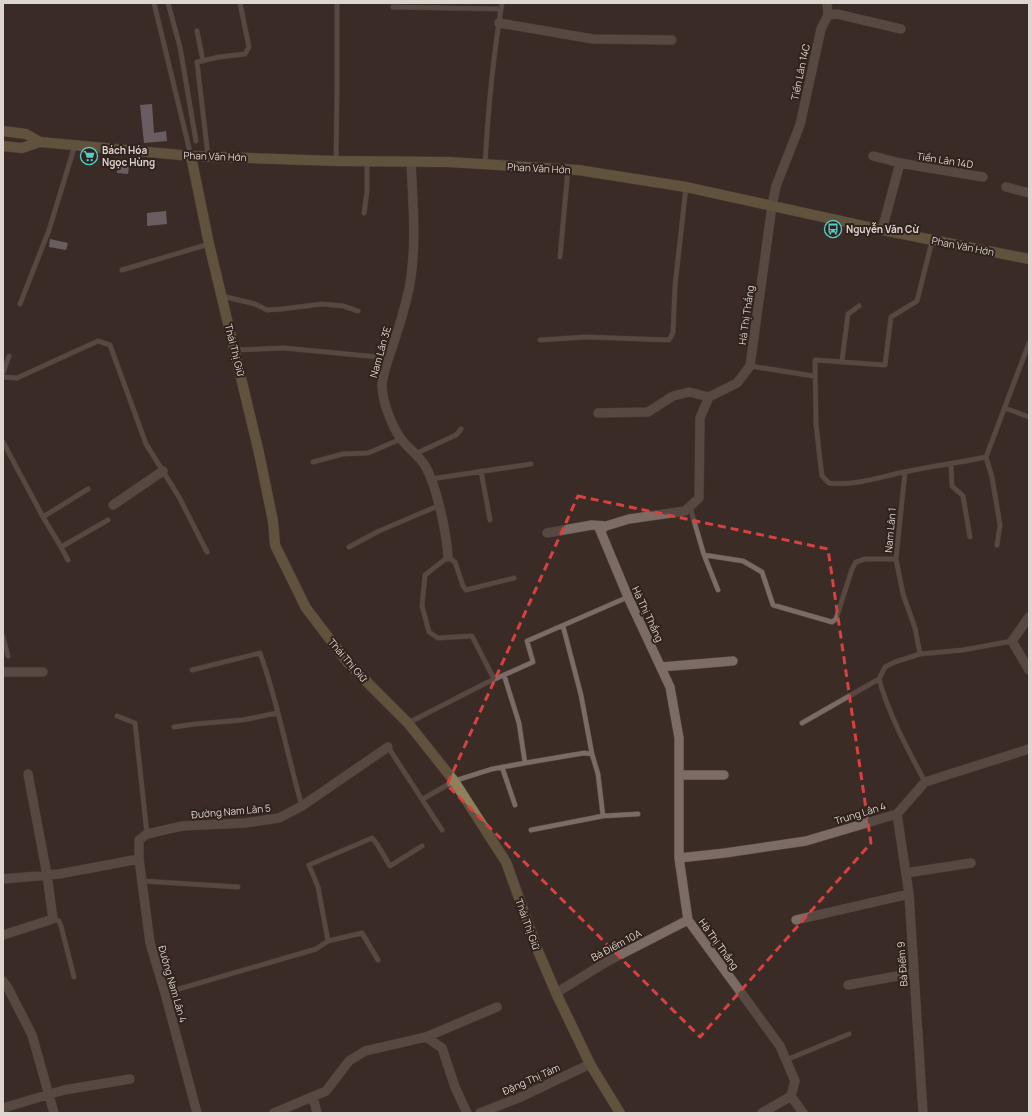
<svg xmlns="http://www.w3.org/2000/svg" width="1032" height="1116" viewBox="0 0 1032 1116" font-family="Manrope,sans-serif">
<style>
.building{fill:#a29aaa}
.lines{fill:none;stroke-linecap:round;stroke-linejoin:round}
.lane-casing{stroke:#564a45;stroke-width:5.5}
.street-casing{stroke:#564a45;stroke-width:10}
.secondary-casing{stroke:#564a45;stroke-width:11}
.lane{stroke:#7d6b65;stroke-width:4.5}
.street{stroke:#7d6b65;stroke-width:9}
.secondary{stroke:#8e8059;stroke-width:10}
.marked{fill:none;stroke:#d74241;stroke-width:3;stroke-dasharray:8 5;stroke-linejoin:round}
.labels{text-anchor:middle;stroke-width:4;stroke-linejoin:round;paint-order:stroke}
.street-label{font-size:10px;fill:#ded4d0;stroke:#30221c}
.poi-label{font-size:10px;font-weight:bold;fill:#ded4d0;stroke:#30221c;text-anchor:start}
</style>
<rect width="100%" height="100%" fill="#3b2c26"/>
<path class="building" d="M152,104L154,133L166,131L167,141L144,143L140,105Z
M118,165L129,166L128,174L117,173Z
M166,211L167,224L147,226V213Z
M50,239L68,243L66,250L49,247Z"/>
<g class="lines">
<g class="lane-casing">
<path id="lane" d="M154,3L191,156
M168,3L180,47L196,141
M393,7L501,9
M197,31L203,61
M208,156L197,62L219,57L245,54L249,47L240,3
M336,161L337,92V3
M485,165C488,110 493,57 502,3
M364,213L367,192V161
M932,241L917,301L891,317L885,365L815,360L816,424L820,460L822,476L829,483C855,486 879,477 904,472C931,466 959,463 986,457
M560,257L568,169
M122,270L209,244
M222,296L255,304L267,310L282,309L322,304L343,306L358,311
M20,304L49,230L75,145
M540,340L586,337L669,340L673,333L675,286L686,187
M235,350L284,348L389,358
M842,361L848,314L859,306
M750,366L814,376
M3,373L9,356
M3,377L17,378L98,341L110,345L146,444L179,497L207,552
M1005,408L1029,417
M3,442L43,517L61,547L108,520
M415,454L456,435L461,429
M986,457L1029,343
M986,457L992,477L1000,525L997,545
M313,462L343,454L368,453L401,439
M951,464L952,486L963,496L970,537
M481,471L490,520
M905,472L896,559L903,594L915,628L920,654L895,662L885,667L879,679C889,715 907,748 925,782
M431,479L531,464
M690,507L704,555L718,590
M43,517L88,489
M61,547L68,560
M349,547L379,531L438,506
M704,555L743,561L762,572L773,605L832,622L836,619L852,569L856,562L865,559H896
M563,626L581,695L592,754
M3,637L8,656
M920,654L963,650L1012,641
M192,670L260,653C278,702 287,755 302,806
M494,679L472,636L438,638L429,632L422,606L425,575L448,557L455,562L463,586L466,590L514,578
M117,716L135,723L147,834
M408,723L486,683L533,662L527,641L628,597
M802,723L879,679
M174,727L195,724L243,720L277,713
M388,747L442,830
M525,763L584,753L592,754L598,774L603,816L531,830
M502,767L515,805
M423,799L454,781L492,769L525,763L519,723L504,675
M603,816L638,814
M143,881L238,887
M53,919L59,921L61,926L74,977
M328,941L362,933L378,960
M165,993L316,949L328,941L318,887L309,865L372,838L377,844L390,866L422,846
M786,1060L849,1034"/>
</g>
<g class="street-casing">
<path id="street" d="M827,3L828,15
M499,23L593,39L672,40
M873,156L900,163L983,177
M411,162C413,204 417,247 409,289C405,307 400,324 394,342C390,355 383,371 382,385C382,402 392,426 401,439C408,448 418,455 424,464C436,482 447,535 448,557
M1006,187L1029,193
M882,230L900,163
M598,413L648,412L673,396L689,392L709,397
M113,505L163,471
M547,533L592,525L606,526
M1029,617L1012,641L1029,670
M661,667L733,661
M3,672H43
M679,775H724
M897,814L909,894L923,1113
M679,858L725,853L806,841L897,814L925,782L1029,749
M906,873L971,863
M3,879L59,874L139,859
M796,920L909,894
M3,935L53,919L47,875L28,774
M3,981L8,988L32,1035L54,1113
M848,985L914,973
M556,993L608,961L688,920
M426,1037L442,1048L455,1087L467,1113
M791,1096L803,1113
M313,1097L317,1113
M3,1108L64,1090L130,1079
M197,1113L165,993L150,943L139,859V840L147,834L182,826L245,823L279,818L302,806L388,747
M274,1113L326,1091L349,1061L365,1051L426,1037L497,1007
M480,1113L521,1097L590,1064
M762,1113L791,1096L795,1081L780,1046L688,920L679,858V738L670,687L628,597L600,530L606,526L629,519L685,511L699,498L700,418L709,397L737,383L750,366L772,206L776,186L800,125L821,29L828,15L837,14L901,29"/>
</g>
<g class="secondary-casing">
<path id="secondary" d="M3,131L26,134L40,142L191,156L336,161L448,162L578,170L686,187L882,230L1029,259
M3,146L22,148L40,142
M191,156L209,244L259,453L273,521L275,545L306,608L348,663L408,723L454,781L506,862L538,951L556,993L590,1064L620,1113"/>
</g>
<use href="#lane" class="lane"/>
<use href="#street" class="street"/>
<use href="#secondary" class="secondary"/>
</g>
<path d="M0 0H1032V1116H0ZM578,496L828,549L871,843L700,1037L447,785Z" fill="#3b2c26" fill-opacity=".55" fill-rule="evenodd"/>
<path class="marked" d="M578,496L828,549L871,843L700,1037L447,785Z"/>
<defs>
<g id="supermarket-ring" transform="scale(0.9)"><circle r="9.5" fill="#30221c" stroke="#53cdca" stroke-width="1.5"/><path d="M-6-5.5h2.5l.6 2H6L4.5 2H-2.5L-4.4-4H-6ZM-1.5 3.2a1.3 1.3 0 1 0 .1 0ZM3 3.2a1.3 1.3 0 1 0 .1 0Z" fill="#53cdca"/></g>
<g id="bus-ring" transform="scale(0.9)"><circle r="9.5" fill="#30221c" stroke="#53cdca" stroke-width="1.5"/><path d="M-5-6H5V4H4V6H2V4H-2V6H-4V4H-5ZM-3.5-4V0h7V-4ZM-3.5 1.2v1.5H-2V1.2ZM2 1.2v1.5H3.5V1.2Z" fill="#53cdca"/></g>
</defs>
<g fill-rule="evenodd">
<use href="#supermarket-ring" x="89" y="156"/>
<use href="#bus-ring" x="833" y="229"/>
</g>
<g class="labels">
<g class="street-label">
<text transform="translate(800 72) rotate(-78)" y="4">Tiền Lân 14C</text>
<text transform="translate(215 156) rotate(2)" y="4">Phan Văn Hớn</text>
<text transform="translate(945 160) rotate(9)" y="4">Tiền Lân 14D</text>
<text transform="translate(539 168) rotate(3)" y="4">Phan Văn Hớn</text>
<text transform="translate(963 246) rotate(11)" y="4">Phan Văn Hớn</text>
<text transform="translate(746 315) rotate(-82)" y="4">Hà Thị Thắng</text>
<text transform="translate(235 350) rotate(76)" y="4">Thái Thị Giữ</text>
<text transform="translate(380 352) rotate(-74)" y="4">Nam Lân 3E</text>
<text transform="translate(890 530) rotate(-85)" y="4">Nam Lân 1</text>
<text transform="translate(648 614) rotate(65)" y="4">Hà Thị Thắng</text>
<text transform="translate(348 660) rotate(49)" y="4">Thái Thị Giữ</text>
<text transform="translate(231 811) rotate(-5)" y="4">Đường Nam Lân 5</text>
<text transform="translate(860 813) rotate(-17)" y="4">Trung Lân 4</text>
<text transform="translate(528 924) rotate(70)" y="4">Thái Thị Giữ</text>
<text transform="translate(719 944) rotate(54)" y="4">Hà Thị Thắng</text>
<text transform="translate(616 945) rotate(-28)" y="4">Bà Điểm 10A</text>
<text transform="translate(902 964) rotate(-94)" y="4">Bà Điểm 9</text>
<text transform="translate(173 984) rotate(74)" y="4">Đường Nam Lân 4</text>
<text transform="translate(531 1079) rotate(-24)" y="4">Đặng Thị Tám</text>
</g>
<g class="poi-label">
<text x="102" y="154">Bách Hóa<tspan x="102" dy="12">Ngọc Hùng</tspan></text>
<text x="846" y="233">Nguyễn Văn Cừ</text>
</g>
</g>
<rect width="1032" height="1116" fill="none" stroke="#ded4d0" stroke-width="8"/>
</svg>
